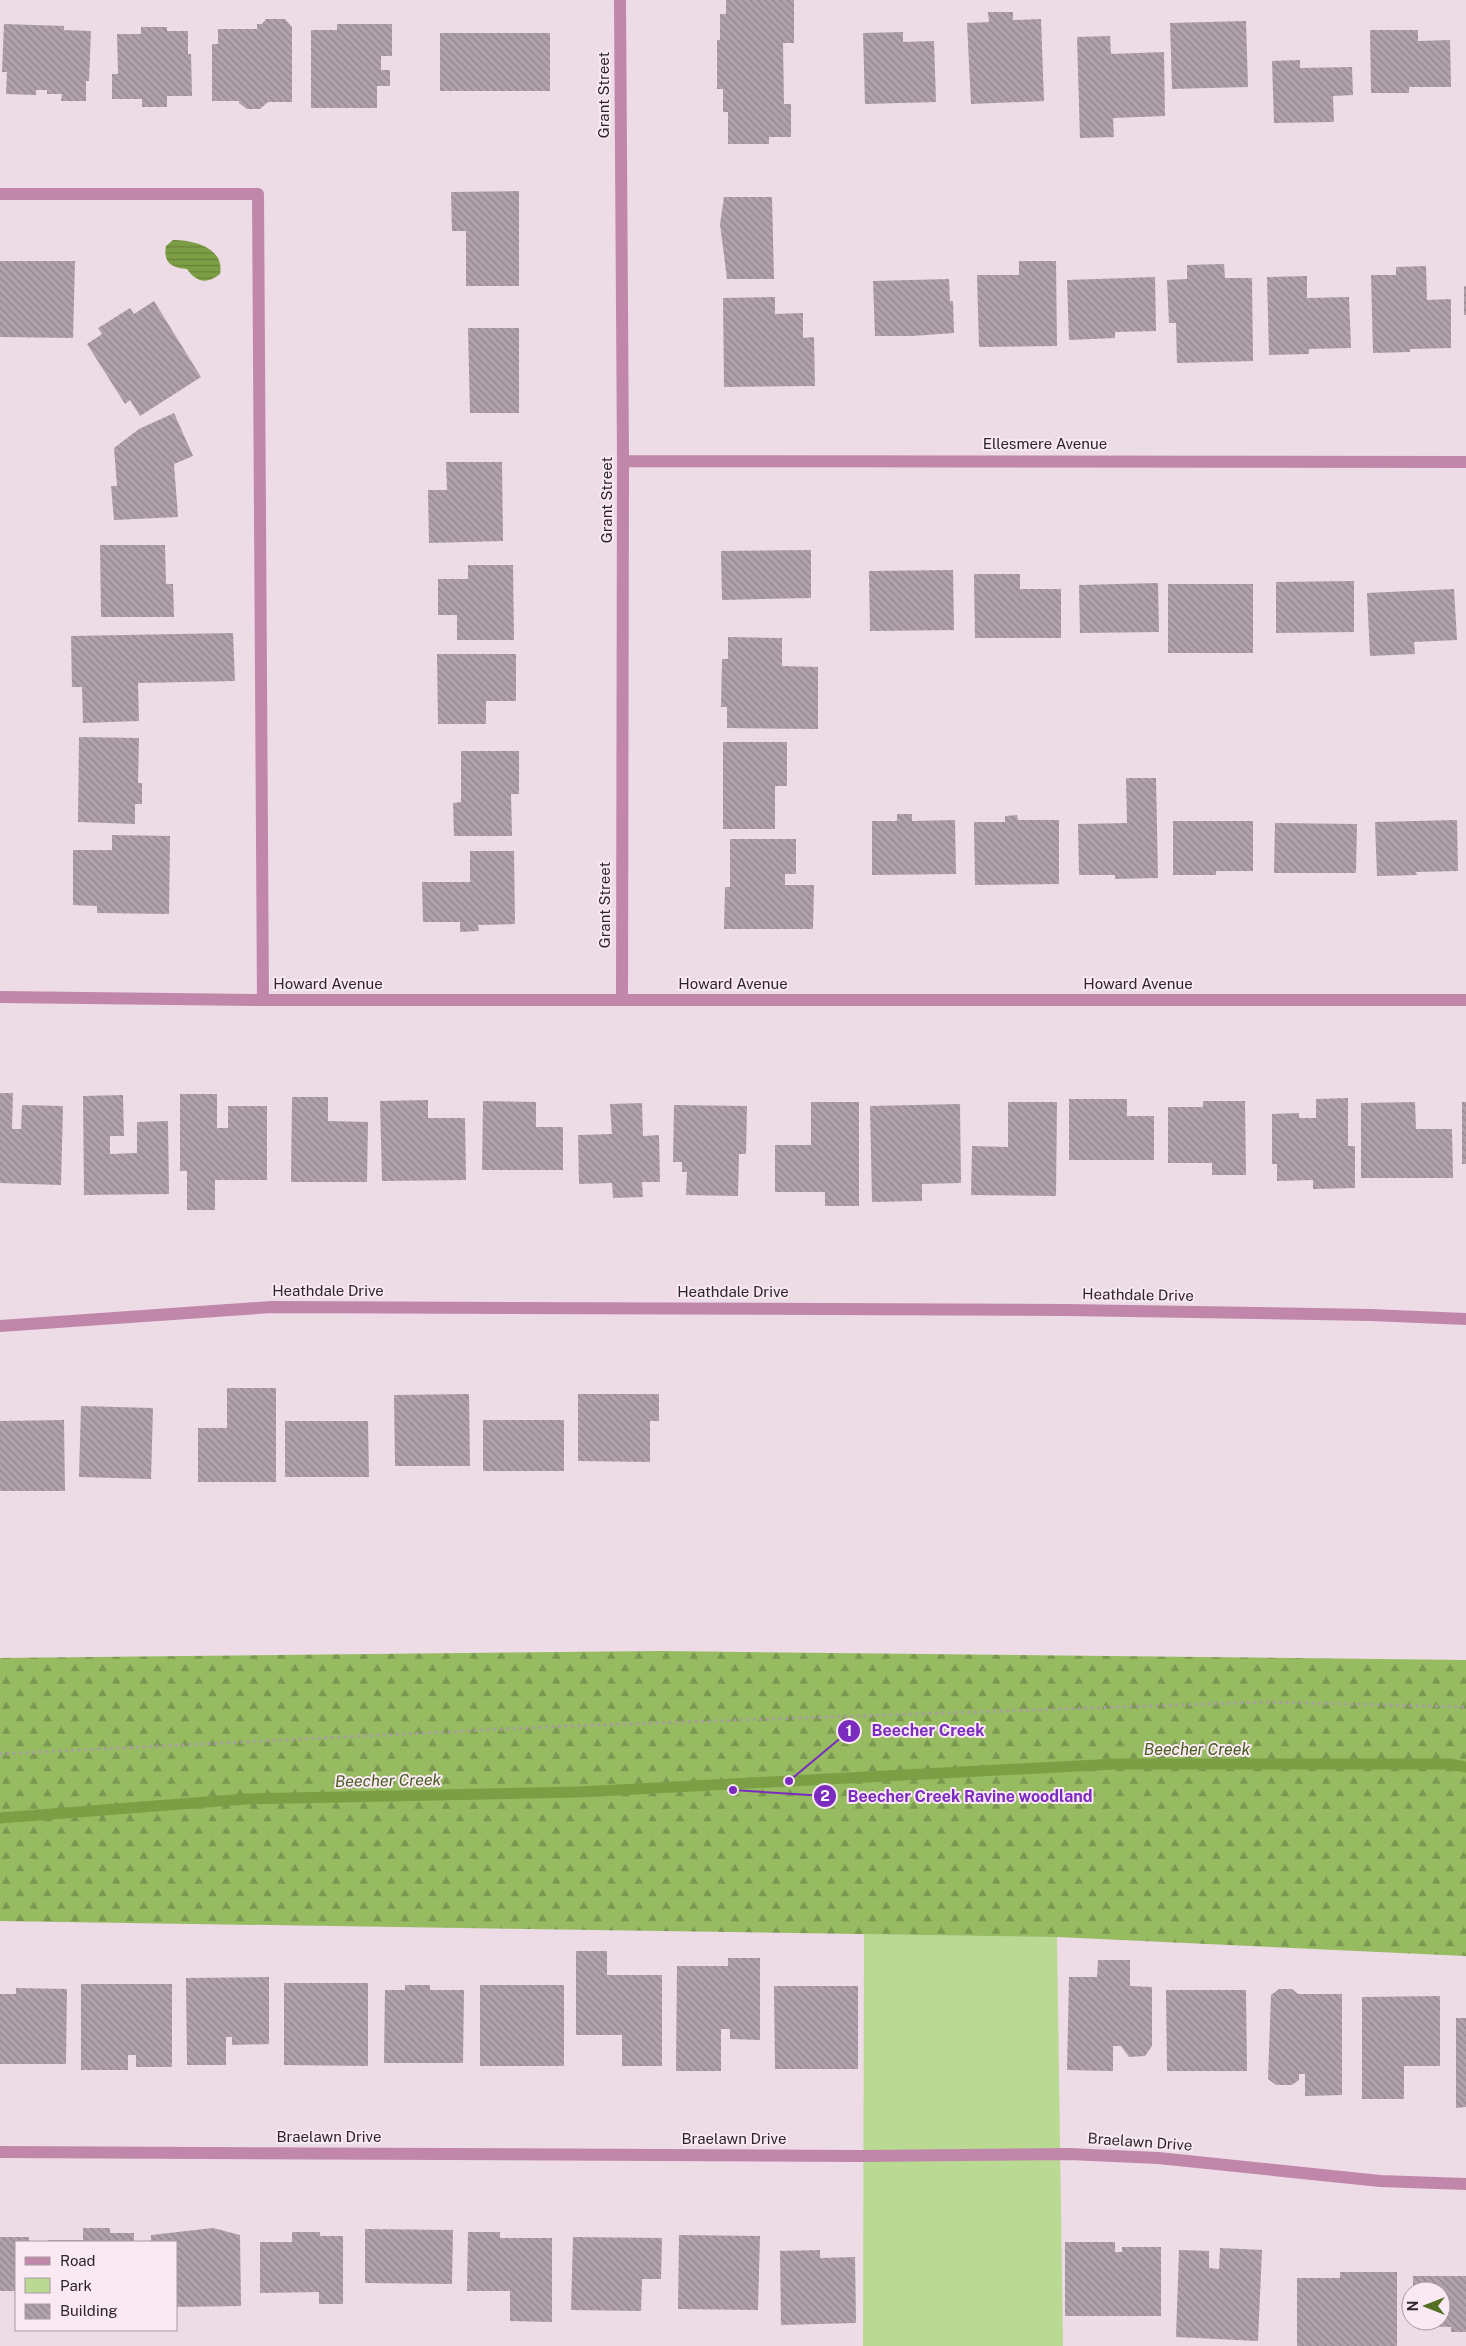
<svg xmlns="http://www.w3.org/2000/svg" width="1466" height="2346" viewBox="0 0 1466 2346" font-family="'Public Sans',sans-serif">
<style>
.green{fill:#bad992}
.forest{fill:url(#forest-firs)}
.water{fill:url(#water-rules)}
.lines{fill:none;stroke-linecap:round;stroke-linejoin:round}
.stream{stroke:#7c9f45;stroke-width:11}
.building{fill:url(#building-back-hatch)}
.path{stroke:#a99ca4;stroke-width:3;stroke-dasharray:2.5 4;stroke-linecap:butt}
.lane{stroke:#c087ab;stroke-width:12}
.street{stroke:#c087ab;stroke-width:12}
.labels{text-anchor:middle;stroke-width:4;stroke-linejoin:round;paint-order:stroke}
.street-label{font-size:15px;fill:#2c262a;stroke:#fae8f3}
.water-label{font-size:16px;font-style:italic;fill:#455d1e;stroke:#fae8f3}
.leader{fill:none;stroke:#7b2cbf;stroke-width:2}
.callout-dot{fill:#7b2cbf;stroke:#fae8f3;stroke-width:2}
.mark-label{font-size:15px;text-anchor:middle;font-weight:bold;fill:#fff}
.callout-label{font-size:16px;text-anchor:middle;font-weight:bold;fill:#7b2cbf;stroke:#fae8f3;stroke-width:4;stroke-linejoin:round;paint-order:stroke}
</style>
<defs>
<pattern id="forest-firs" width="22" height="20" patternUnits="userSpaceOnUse" patternTransform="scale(1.25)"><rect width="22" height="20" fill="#96bb61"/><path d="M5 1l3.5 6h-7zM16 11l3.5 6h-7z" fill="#7b9850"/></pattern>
<pattern id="water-rules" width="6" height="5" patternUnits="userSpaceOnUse" patternTransform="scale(1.25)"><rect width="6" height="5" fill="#7c9f45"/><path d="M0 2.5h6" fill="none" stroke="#66813a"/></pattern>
<pattern id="building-back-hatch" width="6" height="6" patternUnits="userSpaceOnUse" patternTransform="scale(1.25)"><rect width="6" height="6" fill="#b1a1ab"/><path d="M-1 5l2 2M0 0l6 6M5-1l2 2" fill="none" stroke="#90838b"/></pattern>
</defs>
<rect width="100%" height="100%" fill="#eddbe5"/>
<path class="green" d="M864,1934L1057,1937L1063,2346H863Z"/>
<path class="forest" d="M661,1651L1466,1660V1956L1057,1937L0,1921V1658Z"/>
<path class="water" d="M173,240C194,240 225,248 220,274C207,284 197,283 187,269C171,268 163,262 166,246Z"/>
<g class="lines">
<path class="stream" d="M0,1818L246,1799L579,1792L1116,1764H1449L1466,1767"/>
</g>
<path class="building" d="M726,0H794V43H783L784,104H791V137H769V144H728V112H723V89H717V40H720V14H726Z
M988,12H1013V20L1041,19L1044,101L971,104L967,23L989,22Z
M266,19H285L292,27V102H268L260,109H247L239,103V101H212V44H218V29H257V24H262Z
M1246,21L1248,87L1172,89L1170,23Z
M4,24L64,26V30L91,31L89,81H86V101H61L62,94H47V90H36V95L6,94L7,72H2Z
M337,24H392V56H381V70H390V86H377V108H311V30H337Z
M141,27H167V31H188V54H191L192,96H167V107H142V99H112V74H118L117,34H141Z
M1370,30H1418V41L1450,40L1451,87H1409V93H1371Z
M903,32V42L934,41L936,102L865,104L863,33Z
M440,33H550V91H440Z
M1110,36L1111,54L1164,52L1165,116L1113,118L1114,137L1080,138L1077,37Z
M1300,60V68L1352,67L1353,95L1333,96L1334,122L1274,123L1272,61Z
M519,191V286H466V231H452L451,192Z
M724,197H772L774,279H727L720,224Z
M0,261H75L73,338L0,337Z
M1019,261H1056L1057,346L979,347L977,275H1019Z
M1224,264L1225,278H1252L1253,361L1177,363L1176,323H1169L1167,280L1187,279V265Z
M1426,266L1427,300L1451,299V348L1410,349V352L1373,353L1371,275H1396V267Z
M1307,276V298L1349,297L1351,348L1309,349V354L1269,355L1267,277Z
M1155,277L1156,331L1115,332V338L1069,340L1067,280Z
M949,279L950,301H953L954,333L912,336H875L873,281Z
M1466,286V315H1464V287Z
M775,297V314L803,313V338L814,337L815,386L724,387L723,298Z
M154,301L201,377L140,416L130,400L125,404L87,344L102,334L98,328L130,308L134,314Z
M468,328H519V413H470Z
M174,413L193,456L174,464L178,517L114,520L111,486H117L114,448L139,429Z
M446,462H502L503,541L429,543L428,490H447Z
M100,545H165L166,584H173L174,617H101Z
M811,550V598L722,600L721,551Z
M468,565H513L514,640H457V615H438V579H468Z
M953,570L954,630L870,631L869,571Z
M974,574H1020V589H1061V638H975Z
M1354,581V632L1276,633V582Z
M1158,583L1159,632L1080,633L1079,585Z
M1168,584H1253V653H1168Z
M1454,589L1457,640L1414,642L1415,654L1370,656L1367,593Z
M233,633L235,681L138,683L139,721L83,723L82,687H72L71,636Z
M728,637L782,638V666L818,667V729L727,728V707H721L722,659H728Z
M437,654H516V701H486V724H438Z
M79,737L139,738L138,783H142V804H135V824L78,822Z
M723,742H787V786H775V829H723Z
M461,751H519V794H511L512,836H454L453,803L461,802Z
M1126,778H1156L1158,878L1115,879V875H1079L1078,824L1127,823Z
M897,814H912V821L955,820L956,874L872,875V821H897Z
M1017,815L1018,820H1059V884L975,885L974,822H1005V816Z
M1457,820L1458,871L1416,872L1417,875L1377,876L1375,822Z
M1173,821H1253V871H1216V875H1173Z
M1275,823L1357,824L1356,873H1274Z
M112,835L170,836L169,914L97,913V906L73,905V850H112Z
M730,839H796V874H785V885H814L813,929H724L725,887H730Z
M470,851H514L515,924L478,925L479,931L460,932V922H423L422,882H470Z
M0,1093H13L12,1129H21L22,1105L63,1106L61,1185L0,1183Z
M180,1094H217V1128H228V1106H267V1180H215V1210H187V1171H180Z
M123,1095L124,1136H110V1154L137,1153V1122L168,1121L169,1194L84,1195L83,1096Z
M292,1097H328V1121L368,1122L367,1182H291Z
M1348,1098V1146H1355V1188L1313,1189V1180L1277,1181V1164H1272V1114L1299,1113V1118H1316V1099Z
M1069,1099H1127V1116H1154V1160H1069Z
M428,1100V1118H465L466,1180L382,1181L380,1101Z
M483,1101L536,1102V1127H563V1170H482Z
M1203,1101H1245L1246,1175H1212V1163H1168V1107H1203Z
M811,1102H859V1206H825V1192H775V1145H811Z
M1008,1102H1057L1056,1196L971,1195L972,1146L1008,1147Z
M1415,1102L1416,1129H1452L1453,1178H1361V1103Z
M1462,1102H1466V1164H1462Z
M642,1103L643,1136L659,1135L660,1182H642L643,1197L613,1198L612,1183L579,1184L578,1135L612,1134L610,1104Z
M960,1104L961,1183L922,1184V1201L872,1202L870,1106Z
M674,1105L747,1106L746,1154H739L738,1196L686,1195L687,1172H682V1162H673Z
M227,1388H276V1482H198V1428H227Z
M469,1394L470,1466H395L394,1395Z
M578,1394H659V1421H650V1462L578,1461Z
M81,1406L153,1408L151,1479L79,1477Z
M64,1420L65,1491H0V1421Z
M483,1420H564V1471H483Z
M285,1421H368L369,1477H285Z
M576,1951H607V1975H662V2066H622V2035H576Z
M728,1958H760V2040L730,2039V2029H721V2071H676L677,1966H728Z
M1098,1960H1130V1986L1152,1987V2046L1145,2056L1129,2057L1121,2046H1113V2071L1067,2070L1069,1977H1097Z
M269,1977V2044L232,2045V2037H226V2065H187L186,1978Z
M284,1983H368V2066L284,2065Z
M81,1984H172V2067H136V2055H128V2070H81Z
M405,1985H430V1990H464L463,2063H384L385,1990H405Z
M480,1985H564V2066H480Z
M774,1986H858V2069H775Z
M16,1988L67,1989L66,2064H0V1994H16Z
M1279,1989H1292L1298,1994H1342V2095L1305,2096V2074H1299V2080L1292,2085H1276L1268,2079L1271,1995Z
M1166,1990H1246L1247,2071H1167Z
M1440,1996V2066H1404V2099H1362V1997Z
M1456,2018H1466V2107L1456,2108Z
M83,2228H110V2233H134V2242H48V2240H83Z
M213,2228L240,2235L241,2306L176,2307V2242H151V2235Z
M365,2229L453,2230L452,2284L365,2283Z
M292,2232H320V2236H343V2304H319V2292L260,2293V2242H292Z
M468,2232H500V2238H552V2322L510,2321V2291H467Z
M679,2235L760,2236L758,2310L678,2309Z
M0,2237H29V2242H16V2291H0Z
M573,2237L662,2238L661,2279H642L641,2311L571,2310Z
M1065,2242H1115V2252H1122V2247H1161V2316H1065Z
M1220,2248L1262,2250L1258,2341L1176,2337L1179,2250L1209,2251V2268L1219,2269Z
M820,2250V2258L855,2257L856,2323L781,2325L780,2251Z
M1340,2272H1397V2346H1297V2278H1340Z
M1413,2276H1466V2332H1451V2327L1413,2326V2321H1441V2291H1413Z"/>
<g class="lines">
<path class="path" d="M0,1754L567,1726L1265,1702L1466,1707"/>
<path class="lane" d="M0,194H258L263,1000"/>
<path class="street" d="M620,0L623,461L622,1000
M623,461L1466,462
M0,997L263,1000H1466
M0,1326L272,1307L1067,1310L1371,1315L1466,1319
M0,2152L860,2156L1069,2154L1158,2158L1380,2181L1466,2184"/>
</g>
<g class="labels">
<g class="street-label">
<text transform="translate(604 95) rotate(-90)" y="5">Grant Street</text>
<text x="1045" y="449">Ellesmere Avenue</text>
<text transform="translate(607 500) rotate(-90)" y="5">Grant Street</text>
<text transform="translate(605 905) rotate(-90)" y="5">Grant Street</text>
<text x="328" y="989">Howard Avenue</text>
<text x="733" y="989">Howard Avenue</text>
<text x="1138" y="989">Howard Avenue</text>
<text x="328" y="1296">Heathdale Drive</text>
<text x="733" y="1297">Heathdale Drive</text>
<text transform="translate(1138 1295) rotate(1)" y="5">Heathdale Drive</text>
<text x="329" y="2142">Braelawn Drive</text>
<text x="734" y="2144">Braelawn Drive</text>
<text transform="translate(1140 2142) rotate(4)" y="5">Braelawn Drive</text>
</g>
<g class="water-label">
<text x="1197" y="1755">Beecher Creek</text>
<text transform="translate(388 1780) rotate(-1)" y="6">Beecher Creek</text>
</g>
</g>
<path class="leader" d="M789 1781L849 1731M733 1790L825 1796"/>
<g class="callout-dot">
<circle cx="789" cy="1781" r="5"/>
<circle cx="733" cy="1790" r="5"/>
<circle cx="849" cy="1731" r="12"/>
<circle cx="825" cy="1796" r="12"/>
</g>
<g class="mark-label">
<text x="849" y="1736">1</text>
<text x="825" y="1801">2</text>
</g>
<g class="callout-label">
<text x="928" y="1736">Beecher Creek</text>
<text x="970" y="1802">Beecher Creek Ravine woodland</text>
</g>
<rect x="15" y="2241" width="162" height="90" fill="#fae8f3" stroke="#a89aa3"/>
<rect x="25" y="2257" width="25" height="8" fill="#c087ab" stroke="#a89aa3"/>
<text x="60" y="2266" font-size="15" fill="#2c262a">Road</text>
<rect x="25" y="2278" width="25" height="15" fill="#bad992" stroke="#a89aa3"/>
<text x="60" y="2291" font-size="15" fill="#2c262a">Park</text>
<rect x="25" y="2304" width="25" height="15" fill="url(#building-back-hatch)" stroke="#a89aa3"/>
<text x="60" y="2316" font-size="15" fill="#2c262a">Building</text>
<g transform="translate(1426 2306) rotate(270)"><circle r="24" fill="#fae8f3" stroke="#a89aa3"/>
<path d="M0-4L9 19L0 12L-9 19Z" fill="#526f23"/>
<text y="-8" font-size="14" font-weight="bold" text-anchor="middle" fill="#2c262a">N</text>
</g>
</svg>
